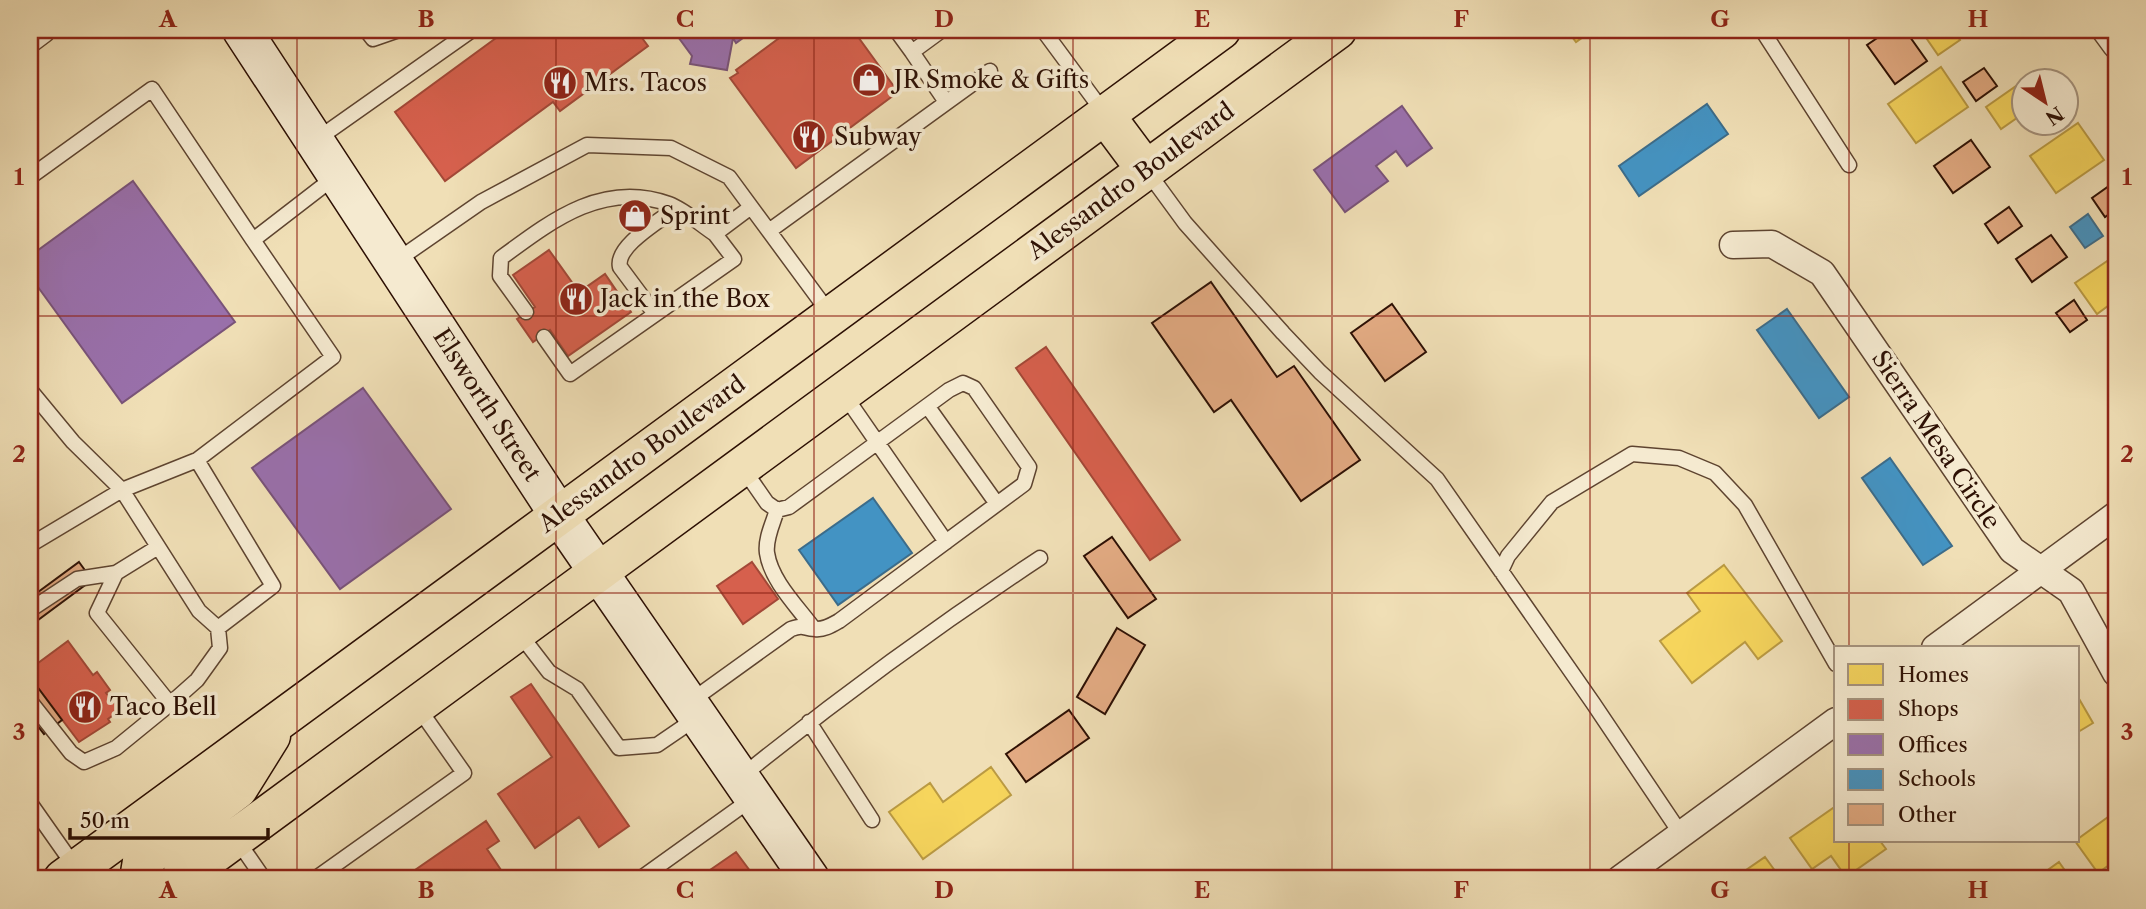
<svg xmlns="http://www.w3.org/2000/svg" width="2146" height="909" viewBox="0 0 2146 909" font-family="'Libre Caslon Text',serif">
<style>
.homes{fill:#f6d55c;stroke:#ba9a42;stroke-width:2}
.shops{fill:#d6604d;stroke:#a34837;stroke-width:2}
.offices{fill:#9970ab;stroke:#795379;stroke-width:2}
.schools{fill:#4393c3;stroke:#3c6c8a;stroke-width:2}
.building{fill:#e3ab83;stroke:#2d1004;stroke-width:2}
.lines{fill:none;stroke-linecap:round;stroke-linejoin:round}
.lane-casing{stroke:#5e4430;stroke-width:17}
.street-casing{stroke:#5e4430;stroke-width:29}
.secondary-casing{stroke:#2d1004;stroke-width:41}
.primary-casing{stroke:#2d1004;stroke-width:41}
.lane{stroke:#f5ead0;stroke-width:14}
.street{stroke:#f5ead0;stroke-width:26}
.secondary{stroke:#f5ead0;stroke-width:38}
.primary{stroke:#f0dfb6;stroke-width:38}
.grid{fill:none;stroke:#8f2418;stroke-width:2;stroke-opacity:0.55}
.labels{text-anchor:middle;stroke-width:7;stroke-linejoin:round;paint-order:stroke}
.poi-label{font-size:24px;fill:#2d1004;stroke:#f5ead0;text-anchor:start}
.street-label{font-size:24px;fill:#2d1004;stroke:#f5ead0}
.neatline{fill:none;stroke:#8f2418;stroke-width:2.5}
.grid-label{font-size:23px;text-anchor:middle;font-weight:bold;fill:#8f2418}
</style>
<rect width="100%" height="100%" fill="#f0dfb6"/>
<filter id="stains"><feTurbulence type="fractalNoise" baseFrequency=".00286" numOctaves="4"/><feColorMatrix values="0 0 0 0 .2 0 0 0 0 .09 0 0 0 0 .02 0 0 0 .5 -.17"/></filter>
<radialGradient id="worn" r=".72"><stop offset=".6" stop-color="#630" stop-opacity="0"/><stop offset="1" stop-color="#630" stop-opacity=".3"/></radialGradient>
<path class="homes" d="M1567,30H1593L1576,42Z
M1926,30H1953L1960,40L1938,55L1922,32Z
M1941,67L1968,107L1916,143L1888,104Z
M2019,84L2024,91V113L2001,129L1986,107Z
M2078,123L2104,160L2056,193L2030,156Z
M2116,255V300L2097,314L2075,283Z
M1724,565L1782,641L1758,659L1745,642L1692,683L1660,641L1700,611L1687,593Z
M2078,697L2093,723L2078,732Z
M991,767L1011,795L923,859L889,812L930,783L943,802Z
M1836,806V841H1880L1886,849L1846,877L1831,856L1812,869L1790,838Z
M2115,812L2116,860L2098,873L2075,841Z
M1765,857L1781,879H1733Z
M2059,862L2071,879H2035Z"/>
<path class="shops" d="M507,30H636L648,46L560,111L553,102L445,181L395,112Z
M790,30H853L898,92L796,168L730,78L738,73L736,70Z
M549,250L579,292L605,274L631,312L568,356L550,330L533,342L517,319L535,307L513,275Z
M1046,347L1180,540L1150,560L1016,368Z
M752,562L778,599L743,624L717,586Z
M68,641L93,675L97,672L110,690L106,693L120,710L108,719L110,722L79,742L30,677V669Z
M531,684L629,826L599,847L579,817L535,848L498,794L552,757L511,697Z
M486,821L499,841L487,849L507,879H402Z
M736,852L756,879H697Z"/>
<path class="offices" d="M673,30H754L736,43L733,38L727,70L690,64L692,56Z
M1402,106L1432,148L1407,166L1396,151L1376,166L1388,181L1345,212L1314,170Z
M133,181L235,322L122,403L30,276V256Z
M363,388L451,509L340,589L252,468Z"/>
<path class="schools" d="M1707,104L1728,134L1639,196L1619,166Z
M2088,214L2103,236L2085,248L2070,227Z
M1787,309L1849,397L1819,418L1757,330Z
M1890,458L1952,546L1923,565L1862,478Z
M873,498L912,553L838,605L799,550Z"/>
<path class="building" d="M1889,30H1905L1927,61L1895,84L1867,45Z
M1984,68L1997,86L1976,101L1963,82Z
M1971,140L1990,167L1953,193L1934,166Z
M2116,181V212L2115,210L2105,217L2092,198Z
M2009,207L2022,226L1998,243L1985,224Z
M2051,235L2067,257L2032,282L2016,259Z
M1211,282L1277,377L1294,366L1360,460L1301,501L1231,400L1214,412L1152,323Z
M2074,300L2087,320L2070,332L2056,313Z
M1392,304L1426,352L1385,381L1351,333Z
M1112,537L1156,599L1128,618L1084,556Z
M79,562L92,580L30,626V598Z
M1117,628L1145,645L1105,714L1077,697Z
M30,677L62,720L44,734L33,720L30,721Z
M1069,710L1089,738L1026,782L1006,754Z"/>
<g class="lines">
<g class="lane-casing">
<path id="lane" d="M366,30L373,39L399,30
M896,30L912,52L942,30
M1043,30L1105,114
M1762,30L1849,165
M912,52L946,102
M316,140L472,30
M1147,171L1185,223L1283,333L1320,372L1437,479L1593,703L1681,834
M30,177L152,89L253,240
M769,231L990,71
M396,261L481,202L587,145L671,148L729,177L830,314
M526,312L500,276L501,258C551,221 603,180 669,204C685,210 701,225 715,234
M655,314L620,267C615,246 660,221 676,208
M544,337L570,374L734,259L715,234L751,207
M30,390L73,442L122,490L199,611L218,628L273,586L197,460
M843,393L946,542
M928,407L997,504
M777,510C773,523 765,539 767,553C771,581 798,607 814,629
M30,545L122,490L197,460L333,357L253,240L336,176
M158,547L116,573L97,613L170,704L197,680L220,648L218,628
M1501,571L1508,556L1552,502L1632,454L1679,458L1715,473L1745,505L1836,664
M30,610L77,579L116,573
M519,633L549,672L577,689L619,748L657,745L698,717
M30,701L71,753L84,762L116,748L170,704
M691,701L791,629C806,624 803,629 815,629C824,630 832,625 839,621L1024,484L1029,467L974,388L963,383L949,390L789,507L777,510L767,503L742,467
M809,722L872,820
M741,777C837,699 937,626 1040,558
M30,803L75,867
M237,840L264,879
M315,879L464,773L417,706
M640,879L753,798"/>
</g>
<g class="street-casing">
<path id="street" d="M2105,30L2116,45
M30,39L42,30
M1733,245L1772,244L1822,273L2012,550L2071,591L2116,673
M1935,648L2116,515
M1620,879L1836,721"/>
</g>
<g class="secondary-casing">
<path id="secondary" d="M242,30L559,515L810,879"/>
</g>
<g class="primary-casing">
<path id="primary" d="M1105,115L1146,170
M63,879L1221,30
M139,879L142,861L238,789L271,736
M180,879L1337,30"/>
</g>
<use href="#lane" class="lane"/>
<use href="#street" class="street"/>
<use href="#secondary" class="secondary"/>
<use href="#primary" class="primary"/>
</g>
<path class="grid" d="M297,30V879M556,30V879M814,30V879M1073,30V879M1332,30V879M1590,30V879M1849,30V648M30,316H2116M30,593H2116M1849,841V879"/>
<defs>
<g id="shop-disc" transform="scale(1.75)"><circle r="9.5" fill="#8f2418" stroke="#f5ead0"/><path d="M-5-2.5h2.3a2.7 3.5 0 0 1 5.4 0H5L5.5 6h-11ZM-1.5-2.5h3a1.5 2.3 0 0 0-3 0Z" fill="#fff"/></g>
<g id="restaurant-disc" transform="scale(1.75)"><circle r="9.5" fill="#8f2418" stroke="#f5ead0"/><path d="M-5-6h1v4h1v-4h1v4h1v-4h1v5L-1.5 .5V6h-2V.5L-5-1ZM5-6V6H3V1.5H1.5Q1.5-4 5-6Z" fill="#fff"/></g>
</defs>
<g fill-rule="evenodd">
<use href="#shop-disc" x="869" y="80"/>
<use href="#restaurant-disc" x="560" y="83"/>
<use href="#restaurant-disc" x="809" y="137"/>
<use href="#shop-disc" x="635" y="216"/>
<use href="#restaurant-disc" x="576" y="299"/>
<use href="#restaurant-disc" x="85" y="707"/>
</g>
<g class="labels">
<g class="poi-label">
<text x="894" y="88">JR Smoke &amp; Gifts</text>
<text x="584" y="91">Mrs. Tacos</text>
<text x="834" y="145">Subway</text>
<text x="660" y="224">Sprint</text>
<text x="600" y="307">Jack in the Box</text>
<text x="110" y="715">Taco Bell</text>
</g>
<g class="street-label">
<text transform="translate(1131 181) rotate(-36)" y="8">Alessandro Boulevard</text>
<text transform="translate(487 405) rotate(57)" y="8">Elsworth Street</text>
<text transform="translate(1936 440) rotate(56)" y="8">Sierra Mesa Circle</text>
<text transform="translate(642 454) rotate(-36)" y="8">Alessandro Boulevard</text>
</g>
</g>
<rect width="2146" height="909" fill="none" stroke="#f0dfb6" stroke-width="77"/>
<rect x="1834" y="646" width="245" height="196" fill="#f5ead0" stroke="#a5937e" stroke-width="2"/>
<rect x="1848" y="664" width="35" height="21" fill="#f6d55c" stroke="#a5937e" stroke-width="2"/>
<text x="1898" y="682" font-size="21" fill="#2d1004">Homes</text>
<rect x="1848" y="699" width="35" height="21" fill="#d6604d" stroke="#a5937e" stroke-width="2"/>
<text x="1898" y="716" font-size="21" fill="#2d1004">Shops</text>
<rect x="1848" y="734" width="35" height="21" fill="#9970ab" stroke="#a5937e" stroke-width="2"/>
<text x="1898" y="752" font-size="21" fill="#2d1004">Offices</text>
<rect x="1848" y="769" width="35" height="21" fill="#4393c3" stroke="#a5937e" stroke-width="2"/>
<text x="1898" y="786" font-size="21" fill="#2d1004">Schools</text>
<rect x="1848" y="804" width="35" height="21" fill="#e3ab83" stroke="#a5937e" stroke-width="2"/>
<text x="1898" y="822" font-size="21" fill="#2d1004">Other</text>
<g transform="translate(2045 102) rotate(145)"><circle r="33" fill="#f5ead0" stroke="#a5937e" stroke-width="2"/>
<path d="M0-5L12 26L0 18L-12 26Z" fill="#8f2418"/>
<text y="-10" font-size="19" font-weight="bold" text-anchor="middle" fill="#2d1004">N</text>
</g>
<path d="M70 828v10h198v-10" fill="none" stroke="#2d1004" stroke-width="3.5"/>
<text x="80" y="828" font-size="21" fill="#2d1004" stroke="#f5ead0" stroke-width="5" paint-order="stroke">50 m</text>
<rect x="38" y="38" width="2070" height="832" class="neatline"/>
<g class="grid-label">
<text x="168" y="27">A</text>
<text x="426" y="27">B</text>
<text x="685" y="27">C</text>
<text x="944" y="27">D</text>
<text x="1202" y="27">E</text>
<text x="1461" y="27">F</text>
<text x="1720" y="27">G</text>
<text x="1978" y="27">H</text>
<text x="19" y="185">1</text>
<text x="2127" y="185">1</text>
<text x="19" y="462">2</text>
<text x="2127" y="462">2</text>
<text x="19" y="740">3</text>
<text x="2127" y="740">3</text>
<text x="168" y="898">A</text>
<text x="426" y="898">B</text>
<text x="685" y="898">C</text>
<text x="944" y="898">D</text>
<text x="1202" y="898">E</text>
<text x="1461" y="898">F</text>
<text x="1720" y="898">G</text>
<text x="1978" y="898">H</text>
</g>
<rect width="100%" height="100%" filter="url(#stains)"/>
<rect width="100%" height="100%" fill="url(#worn)"/>
</svg>
